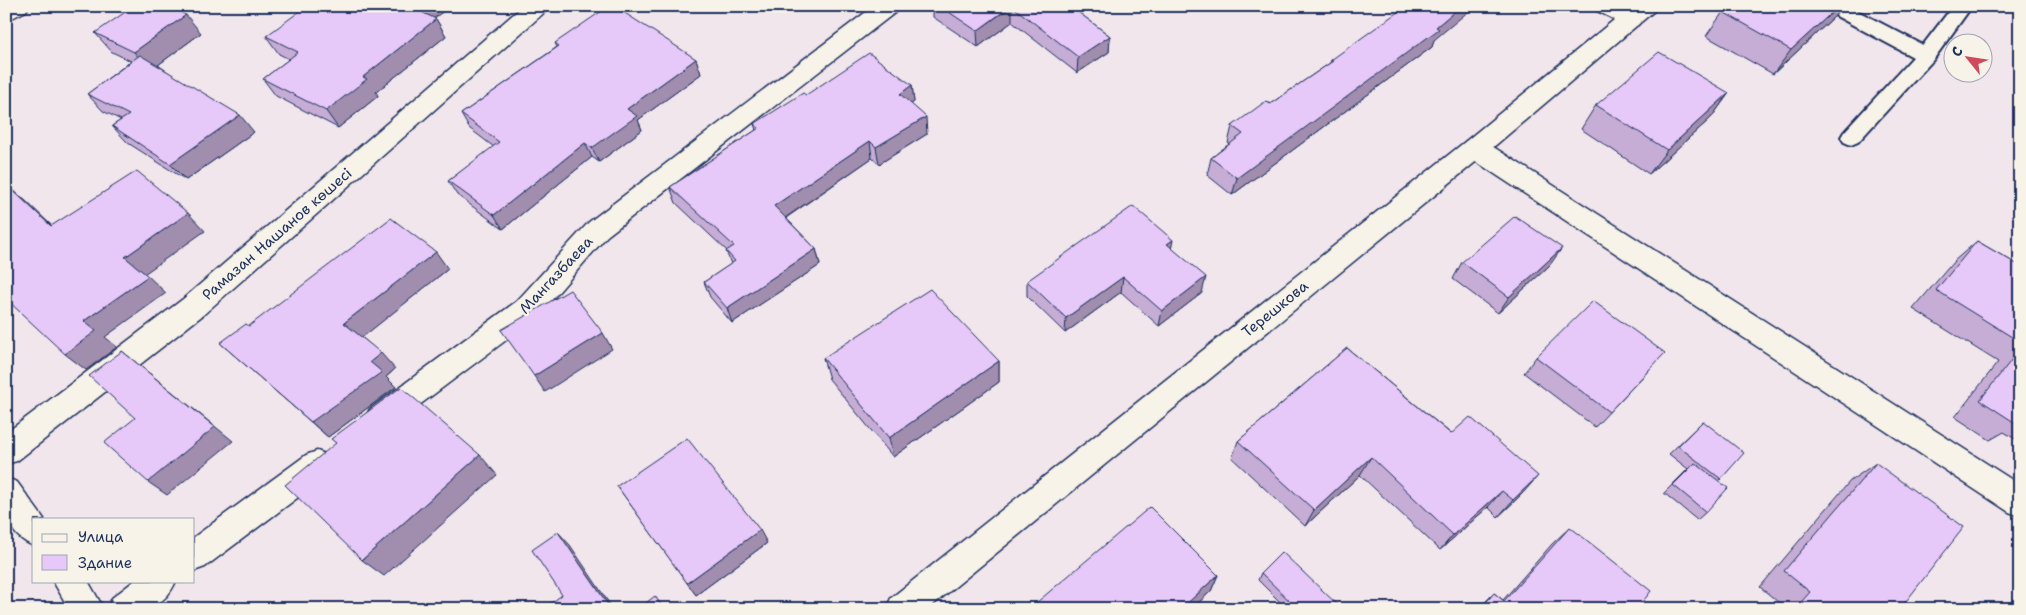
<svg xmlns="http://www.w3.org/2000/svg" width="2026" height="615" viewBox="0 0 2026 615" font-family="'Shantell Sans',sans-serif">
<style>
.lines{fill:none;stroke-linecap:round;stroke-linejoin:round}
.service-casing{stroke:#1b2f5e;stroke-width:4}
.minor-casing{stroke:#1b2f5e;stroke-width:3}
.tertiary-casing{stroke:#1b2f5e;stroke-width:3}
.service{fill:#f7f3e8;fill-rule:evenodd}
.minor{fill:#f7f3e8;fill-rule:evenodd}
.tertiary{fill:#f7f3e8;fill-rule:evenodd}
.wall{fill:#c6add5;stroke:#1b2f5e}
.shaded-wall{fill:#a18dae;stroke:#1b2f5e}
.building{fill:#e6c9f8;stroke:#1b2f5e}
.labels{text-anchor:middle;stroke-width:4.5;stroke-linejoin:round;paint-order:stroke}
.street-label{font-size:15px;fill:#1b2f5e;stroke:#f7f3e8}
</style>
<rect width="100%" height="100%" fill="#f2e6ed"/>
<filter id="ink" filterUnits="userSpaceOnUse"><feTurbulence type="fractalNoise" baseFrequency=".02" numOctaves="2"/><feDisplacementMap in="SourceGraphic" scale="10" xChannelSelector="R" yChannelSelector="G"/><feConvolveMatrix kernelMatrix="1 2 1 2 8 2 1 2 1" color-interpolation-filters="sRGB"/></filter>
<g filter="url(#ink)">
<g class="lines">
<g class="service-casing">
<path id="service" d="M1823,6H1848L1923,45L1953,6H1972L1933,60L1858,142L1851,145L1844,142L1841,137L1844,132L1913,57L1825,10Z"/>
</g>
<g class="minor-casing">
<path id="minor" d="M6,6H29L26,11L6,21Z
M523,6H549L546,11L203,315L17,461L6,464V433L183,299Z
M874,6H900L897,11L607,236L537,317L390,427L380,431L370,427L365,418L370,409L517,301L589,222Z
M1594,6C1611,6 1631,3 1641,19L1638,25L1630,27L1597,11Z
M1475,139L1484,141L2020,485V516L2009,512L1466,155L1463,148L1466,141Z
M317,451L328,455L332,465L328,475L205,567L194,571V537L306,455Z
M134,581H176C162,614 137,609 107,609L112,598Z"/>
</g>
<g class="tertiary-casing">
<path id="tertiary" d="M1631,6H1657L1654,11L1484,155L928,609H886L891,598L1466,141Z
M6,478L17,482L44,519H34V546C2,533 6,506 6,478Z
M53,581H88L104,609H69Z"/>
</g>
<use href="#service" class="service"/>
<use href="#minor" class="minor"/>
<use href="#tertiary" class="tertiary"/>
</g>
<path class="wall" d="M933,6H1070L1110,36L1109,52L1077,73L1012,22L978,47L933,17Z
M1729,6H1843L1834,17L1773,74L1706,36L1723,12Z
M434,18L436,19L446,36L376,92L378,96L338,128L276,96L263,79L289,59L279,54L266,36Z
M95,33H201L158,65L254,132L186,180L128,143L112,126L121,120L103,111L87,94L131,61L112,52Z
M1434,40L1432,47L1232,195L1207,175L1211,158L1229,144L1228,143L1232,126L1270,104L1330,63L1331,60Z
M555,43L696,59L701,74L638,120L642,130L599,162L592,157L503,229L457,195L448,181L494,147L469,128L461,114L557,47Z
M912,85L914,102L911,104L927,134L879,164L872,158L786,218L816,249L820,265L732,323L710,297L704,282L731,264L726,251H727L676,203L670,187L756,130L754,124L806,95Z
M1729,93L1711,118L1649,174L1581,129L1596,105Z
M1977,241L2020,266V442L2004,432L1990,440L1955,417L1998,362L1913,309L1954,261Z
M1172,248L1202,293L1159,326L1121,292L1065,333L1027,296V281Z
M1462,262L1550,265L1498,313L1453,279Z
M448,269L362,337L395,369L386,377L396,387L328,437L220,343Z
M1347,348L1523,493L1498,517L1488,507L1440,550L1360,475L1305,526L1232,458L1238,441Z
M1536,357L1650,369L1595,427L1524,373Z
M823,358L999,361V382L893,457L829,379Z
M1703,421L1721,479L1719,481L1706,512L1697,520L1664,493L1688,469L1669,454Z
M1876,463L1900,609H1783L1784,607L1760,587L1850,481Z
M617,486L767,543L696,595Z
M1570,527L1637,609H1478L1494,593L1503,600L1552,544Z
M1261,573L1342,609H1287L1258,580Z
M1218,575L1211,591L1192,609H1036V603Z"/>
<path class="shaded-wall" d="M416,6H451L423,26L413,8Z
M1012,6V22L978,47L977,31Z
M1461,6H1475L1434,40L1432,47L1232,195L1237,178L1436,27Z
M1839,6H1843L1834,17L1773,74L1791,50Z
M186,15L201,33L150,71L134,52Z
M436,19L446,36L376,92L378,96L338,128L326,111L363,77Z
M1110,36L1109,52L1077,73L1078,57Z
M696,59L701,74L638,120L642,130L599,162L592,148L627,109Z
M912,85L914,102L902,111L900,94Z
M1729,93L1711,118L1649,174L1667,150Z
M240,115L254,132L186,180L170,164Z
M926,117L927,134L879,164L876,147Z
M870,141L872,158L779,222L774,206Z
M585,143L592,157L503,229L494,215Z
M6,184L26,201L71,244L51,226Z
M188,213L205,231L144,274L125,257Z
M1173,240L1170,256L1167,244Z
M1562,248L1550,265L1498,313L1509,297Z
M816,249L820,265L732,323L727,308Z
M436,252L448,269L359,340L344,323Z
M148,276L166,293L105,337L117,347L86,370L65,354L84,321Z
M1123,277L1121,292L1065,333L1066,318Z
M1206,277L1202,293L1159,326L1162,311Z
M603,333L612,349L545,392L534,376Z
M122,351L233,441L167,495L148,482Z
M381,353L395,369L386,377L396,387L328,437L311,422L370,362Z
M999,361V382L893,457L889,438Z
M480,455L497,475L384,576L362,560Z
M1371,457L1360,475L1305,526L1314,510Z
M1538,476L1523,493L1498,517L1513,500Z
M1502,491L1488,507L1440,550L1453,535Z
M760,530L767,543L696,595L687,583Z
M558,532L570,545L613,609H611Z
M1218,575L1211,591L1192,609H1181Z"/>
<path class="building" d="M134,6H168L186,15L134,52L95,33Z
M307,6H416L413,8L436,19L363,77L367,79L326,111L263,79L298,52L266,36Z
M609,6H614L696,59L627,109L637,116L592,148L585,143L494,215L448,181L499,142L461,114L559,46L555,43Z
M940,6H1011L977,31Z
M1012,6H1070L1110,36L1078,57Z
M1406,6H1461L1436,27L1439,29L1237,178L1211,158L1243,134L1232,126L1266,101L1270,104L1333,61L1331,60Z
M1729,6H1839L1791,50L1723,12Z
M1659,52L1729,93L1667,150L1596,105Z
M869,53L912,85L900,94L926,117L876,147L870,141L774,206L816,249L727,308L704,282L735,261L726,251L734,246L670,187L759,128L754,124L803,93L806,95Z
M140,55L240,115L170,164L112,126L129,115L87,94Z
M137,171L188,213L125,257L148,276L84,321L96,331L65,354L6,299V184L51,226Z
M1133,206L1173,240L1167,244L1206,277L1162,311L1123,277L1066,318L1027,281Z
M1515,216L1562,248L1509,297L1462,262Z
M391,218L436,252L344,323L381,353L370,362L382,372L311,422L220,343L246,324L249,326Z
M1977,241L2020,266V342L1936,290Z
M930,289L999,361L889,438L823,358Z
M570,290L603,333L534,376L501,330Z
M1593,301L1665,353L1609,412L1536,357Z
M1347,348L1451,434L1470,417L1538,476L1513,500L1502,491L1453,535L1371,457L1314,510L1238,441Z
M2020,349V420L2017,424L1980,400Z
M122,351L215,427L148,482L104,443L135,418L89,376Z
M401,387L480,455L362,560L285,485L336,443L331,439Z
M1703,421L1744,453L1721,479L1678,446Z
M687,438L760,530L687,583L617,486Z
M1695,463L1728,488L1706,512L1673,485Z
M1876,463L1964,527L1900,609H1795L1810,592L1784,571Z
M1150,507L1218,575L1181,609H1041L1036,603Z
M1570,527L1651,591L1637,609H1480L1494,593L1504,601Z
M558,532L611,609H543L562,595L532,550Z
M1282,552L1342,609H1298L1261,573Z
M655,596L664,609H638Z"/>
</g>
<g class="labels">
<g class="street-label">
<text transform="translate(277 234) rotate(-41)" y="5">Рамазан Нашанов көшесі</text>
<text transform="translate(556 275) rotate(-47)" y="5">Мангазбаева</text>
<text transform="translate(1275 309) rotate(-39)" y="5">Терешкова</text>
</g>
</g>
<rect width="2026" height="615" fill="none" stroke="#f7f3e8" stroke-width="25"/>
<rect x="12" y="12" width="2001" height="590" fill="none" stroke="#1b2f5e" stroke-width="2" filter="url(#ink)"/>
<rect x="32" y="518" width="162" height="65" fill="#f7f3e8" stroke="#9fa5b1"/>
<rect x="42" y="534" width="25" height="8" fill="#f7f3e8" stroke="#9fa5b1"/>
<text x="78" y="542" font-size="15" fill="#1b2f5e">Улица</text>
<rect x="42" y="555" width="25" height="15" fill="#e6c9f8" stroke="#9fa5b1"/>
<text x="78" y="568" font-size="15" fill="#1b2f5e">Здание</text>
<g transform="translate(1968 58) rotate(300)"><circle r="24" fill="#f7f3e8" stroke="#9fa5b1"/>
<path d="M0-4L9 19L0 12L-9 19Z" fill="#d1495b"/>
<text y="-8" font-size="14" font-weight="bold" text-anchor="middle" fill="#1b2f5e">С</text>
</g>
</svg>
